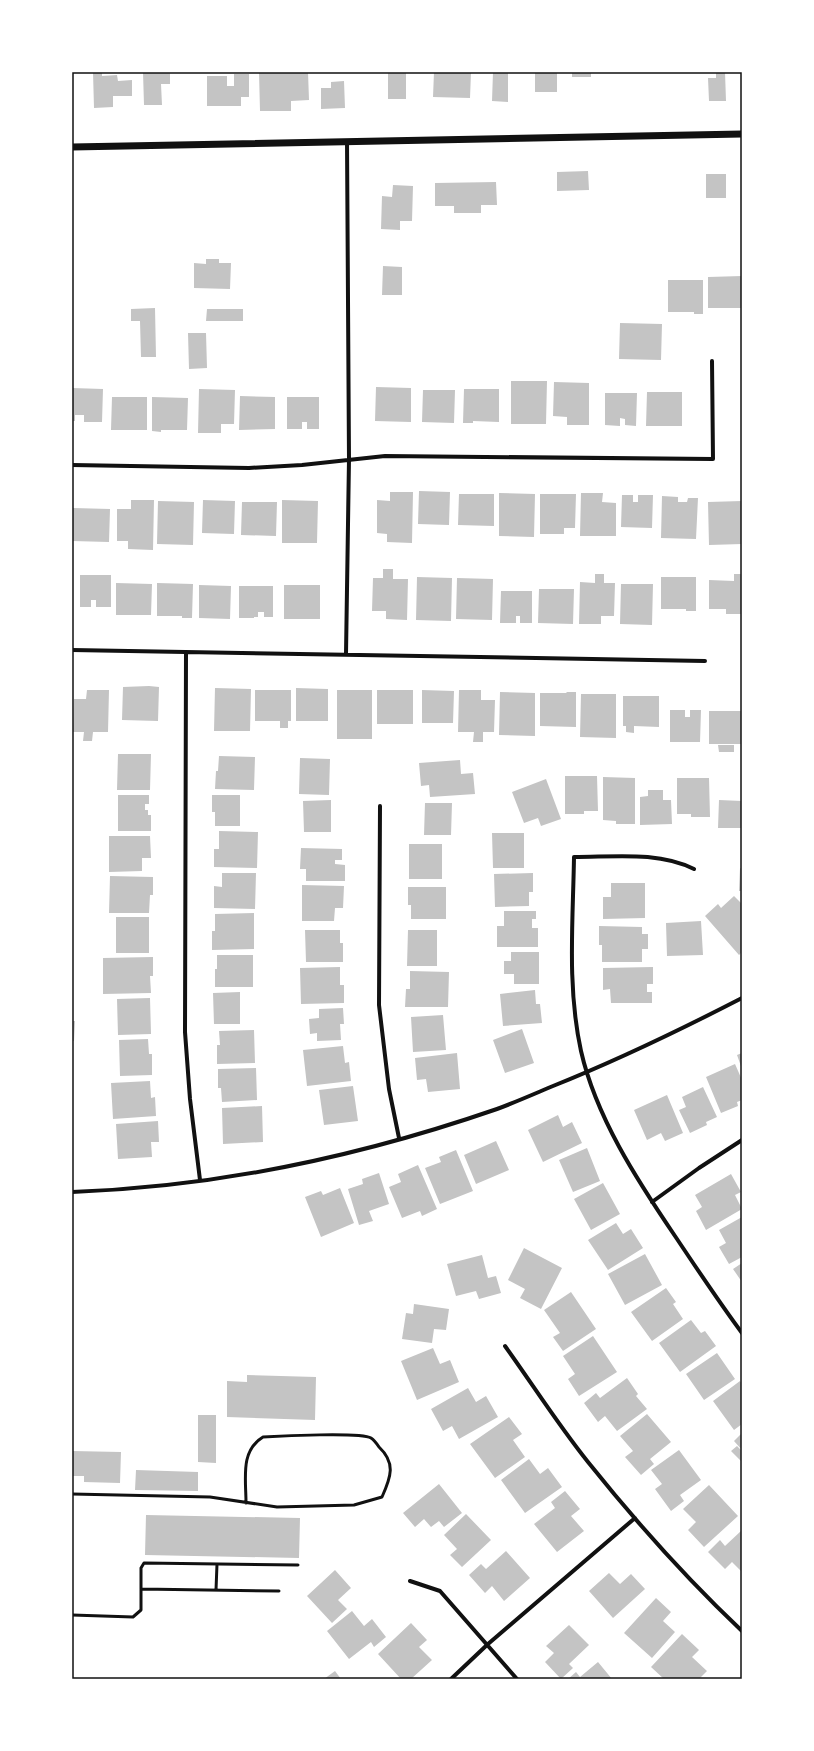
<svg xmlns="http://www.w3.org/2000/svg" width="814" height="1751" viewBox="0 0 814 1751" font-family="Helvetica,sans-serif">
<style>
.building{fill:#c4c4c4}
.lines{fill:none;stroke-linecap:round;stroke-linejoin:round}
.service{stroke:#111;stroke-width:3}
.minor{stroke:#111;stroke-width:4}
.tertiary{stroke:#111;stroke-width:7}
.neatline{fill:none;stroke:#111;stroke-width:1.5}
</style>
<rect width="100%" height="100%" fill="#fff"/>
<path class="building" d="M93,72H102V76L117,75L118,81L132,80V96H113V107L94,108Z
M143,72H170V84H161L162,105H144Z
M259,72H308L309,100L291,101V111H260Z
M388,72H406V99H388Z
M434,72H471L470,98L433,97Z
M493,72H508V102L492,101Z
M535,72H557V92H535Z
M572,72H591V77H572Z
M716,72H725L726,101H709L708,78H716Z
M234,74H249V97H241V106H207V76H227V86H234Z
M344,81L345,108L321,109V88H331V82Z
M588,171L589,190L557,191V172Z
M706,174H726V198H706Z
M496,182L497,205H481V213H454V206H435V183Z
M393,185L413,186L412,221H400V230L381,229L382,196L392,197Z
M206,259H219V263H231L230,289L194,288V263L206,264Z
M383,266L402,267V295H382Z
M742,276V308H708V277Z
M668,280H703V314H694V312H668Z
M155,308L156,357H141L140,321H131V309Z
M207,309H243V321H206Z
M620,323L662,324L661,360L619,359Z
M188,333H206L207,368L189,369Z
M511,381H547L546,424H511Z
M554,382L589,383V425H567V417L553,416Z
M376,387L411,388V422L375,421Z
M72,388L103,389L102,422H84V415H75V421H72Z
M199,389L235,390L234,424H221V433H198Z
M464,389H499V422L473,421V423H463Z
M423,390H455L454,423L422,422Z
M647,392H682V426H646Z
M605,393H637L636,426L625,425V419L620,418V426L605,425Z
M240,396L275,397V429L239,430Z
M112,397H147V430H111Z
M152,397L188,398L187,430H161V432L152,431Z
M287,397H319V429H307V422H302V429H287Z
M419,491L450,492L449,525L418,524Z
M390,492H413L412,543L387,542V534L377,533V500L390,501Z
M499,493L535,494L534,537L499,536Z
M581,493H603L602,502L616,503V536H580Z
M459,494H494V526L458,525Z
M540,494H576L575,528H564V534H540Z
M622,495H633V502H638V495H653L652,528L621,527Z
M662,496L678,497V502H687L688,498H698L696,539L661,538Z
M131,500H154L153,550L128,549V541H117V509H131Z
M203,500L235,501L234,534L202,533Z
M282,500L318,501L317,543H282Z
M158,501L194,502L193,545L157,544Z
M742,501V544L709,545L708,502Z
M242,502H277L276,536L241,535Z
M73,508L110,509L109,542L72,541Z
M383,569H393V579H408L407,620L386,619V611H372L373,578H383Z
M595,574H604V583H615L614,616H601V624H579L580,582L595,583Z
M734,574H742V614H726V609H709V580L734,581Z
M80,575H111V607H96V600H91V607H80Z
M417,577L452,578L451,621L416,620Z
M661,577H696V611H686V609H661Z
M457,578L493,579L492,620L456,619Z
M116,583L152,584L151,615H116Z
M157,583L193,584L192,618H182V616H157Z
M621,584H653L652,625L620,624Z
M199,585L231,586L230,619L199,618Z
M284,585H320V619H284Z
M239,586H273V617H264V612H258V617H254V618H239Z
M539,589H574L573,624L538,623Z
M501,591H532V623H520V616H516V623H500Z
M149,686L159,687L158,721L122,720L123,687Z
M215,688L251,689L250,731H214Z
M296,688L328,689V721H296Z
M87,690H109L108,732H93L92,741H83L84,732H73L74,699H86Z
M255,690H291V721H288V728H280V721H255Z
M337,690H372V739H337Z
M377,690H413V724H377Z
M422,690L454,691L453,723H422Z
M459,690H481V700H495L494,732H483V742H473L474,732H458Z
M500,692L535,693V736L499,735Z
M567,692H576V727L540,726V693H566Z
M581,694H616V738L580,737Z
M623,696H659V727L634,726V733L626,732V726H623Z
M670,710H685V717H690V710H701L700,742H670Z
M709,711H742V744H709Z
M718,745H734V752H719Z
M118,754H151L150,790H117Z
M219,756L255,757L254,790L215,789L216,771H218Z
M300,758L330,759L329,795L299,794Z
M460,760L461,774L473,773L475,794L430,797L429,785L421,786L419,763Z
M565,776H597L598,811H584V814H565Z
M603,777L635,778V824H616V821L603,820Z
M677,778H709L710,817H691V814H677Z
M546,779L561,819L541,826L538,818L524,823L512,792Z
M648,790H663V800H671L672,824L640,825V797L648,796Z
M118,795H149V804H145V810H148V815H151V831H118Z
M212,795H240V826H215V812H212Z
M331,800V832H304L303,801Z
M719,800L742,801V828H718Z
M425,803H452L451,835H424Z
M219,831L258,832L257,868L214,867V849H219Z
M492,833H524V868H493Z
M109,836H150L151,858H142V871L109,872Z
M409,844H442V879H409Z
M301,848L342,849V860H335V864L345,865V881H306V869H300Z
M740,868L742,869V891H739Z
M222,873H256L255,909L214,908V886L222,887Z
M533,873V892H529V906L495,907L494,874Z
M110,876L153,877V895H150L149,913H109Z
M611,883H645V918L603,919V897H611Z
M302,885L344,886L343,908H335L334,921H302Z
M408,887H446V919H411V905H408Z
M734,896L742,904V952L739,955L705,916L718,904L721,908Z
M504,911H536V919H532V928H538V947H497V926H504Z
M254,913V949L212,950V931H215V914Z
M116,917H149V953H116Z
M701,921L703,955L667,956L666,923Z
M599,926L642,927V934H648V949H642V962H602V945H599Z
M305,930H340V943H343V962H306Z
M408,930H437V966H407Z
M511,952H539V984H514V974H504V961H511Z
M217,955H253V987H215V969H217Z
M153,957V976H150L151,993L103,994V958Z
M340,967V985H344V1003L301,1004L300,968Z
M653,967V984H647V992H652V1003H611L610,989L603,990V968Z
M410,971L449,972L448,1007H405L406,989H410Z
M535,990L536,1004H540L542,1023L503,1026L500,994Z
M240,992V1024H214L213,993Z
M150,998L151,1034L118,1035L117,999Z
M343,1008L344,1024H340L341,1040L317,1041V1033L310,1034L309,1019L319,1018V1009Z
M443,1015L446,1050L413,1052L411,1017Z
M72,1021H75L74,1041H72Z
M522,1029L534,1063L505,1073L493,1040Z
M254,1030L255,1063L217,1064V1045H220L219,1031Z
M148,1039L149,1054H152V1075L120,1076L119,1040Z
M343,1046L345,1063L349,1062L351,1081L307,1086L303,1050Z
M457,1053L460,1089L428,1092L426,1079L417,1080L415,1058Z
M742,1053V1069L737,1055Z
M735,1064L742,1080V1100L737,1102L738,1106L721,1113L706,1077Z
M256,1068L257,1100L222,1102L221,1088H218V1069Z
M150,1081L151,1098L155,1097L156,1116L113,1119L111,1083Z
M353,1086L358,1121L324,1125L319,1090Z
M703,1087L717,1117L706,1122L707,1125L690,1133L679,1110L686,1107L682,1097Z
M667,1095L683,1133L665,1141L661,1133L647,1140L634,1110Z
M262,1106L263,1142L223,1144L222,1108Z
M558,1115L563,1127L572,1122L582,1143L543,1162L528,1130Z
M158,1121L159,1142H151L152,1157L118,1159L116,1124Z
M496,1141L509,1170L476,1184L464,1155Z
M587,1148L600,1181L573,1192L559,1160Z
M456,1150L473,1191L440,1204L425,1168L441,1162L439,1157Z
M418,1165L437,1209L422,1216L420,1211L402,1218L389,1187L401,1182L398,1174Z
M379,1173L389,1204L369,1211L373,1221L359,1225L348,1189L363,1184L362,1179Z
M731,1174L741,1192L735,1195L742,1209L706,1230L696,1211L702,1207L695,1195Z
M603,1183L620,1214L591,1230L574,1199Z
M340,1188L354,1223L321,1237L305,1197L321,1191L323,1195Z
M742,1217V1257L729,1264L719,1247L726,1243L719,1230Z
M616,1223L623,1234L631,1229L643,1248L608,1270L588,1240Z
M524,1248L562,1268L541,1309L520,1298L525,1289L508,1280Z
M645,1254L662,1285L625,1305L608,1274Z
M482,1255L488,1278L496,1276L501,1293L479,1299L476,1291L456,1296L447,1264Z
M742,1263V1282L733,1269Z
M666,1288L676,1302L673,1304L683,1319L652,1341L631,1312Z
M571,1292L596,1329L563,1351L553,1337L560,1333L544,1310Z
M414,1304L449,1309L446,1330L434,1329L432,1343L402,1339L406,1313L413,1314Z
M691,1320L701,1333L705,1331L716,1346L680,1372L659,1343Z
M593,1336L617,1372L579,1396L568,1379L575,1374L563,1356Z
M433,1348L440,1364L450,1360L459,1382L417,1400L401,1361Z
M717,1353L735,1379L704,1400L686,1374Z
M247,1375L316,1377L315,1420L227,1417V1381L247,1382Z
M627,1378L638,1394L636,1396L647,1409L617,1431L605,1416L598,1422L584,1403L596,1393L600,1398Z
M740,1381L742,1384V1424L734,1430L713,1401Z
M468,1388L476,1402L486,1396L498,1417L459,1439L452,1426L443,1431L431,1409Z
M647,1414L671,1442L650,1459L654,1464L641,1475L625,1457L633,1451L620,1436Z
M198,1415H216V1463L198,1462Z
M509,1417L522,1434L513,1440L525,1457L495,1478L470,1444Z
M742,1433V1450L734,1441Z
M737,1446L742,1451V1462L731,1451Z
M679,1450L701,1480L680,1495L684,1501L671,1511L655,1489L662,1484L651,1470Z
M72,1451L121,1452L120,1483L84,1482V1476H72Z
M529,1459L540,1474L548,1468L562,1487L525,1513L501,1480Z
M136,1470L198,1472V1491L135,1490Z
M439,1484L462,1513L444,1527L439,1521L431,1527L424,1519L415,1527L403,1513Z
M709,1485L738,1516L704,1547L688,1530L696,1522L683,1509Z
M565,1491L580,1509L571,1516L584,1531L557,1552L534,1524L555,1508L551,1502Z
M466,1514L491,1540L462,1567L450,1555L457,1549L444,1535Z
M146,1515L300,1518L299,1558L145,1555Z
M742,1530V1572L732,1562L725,1569L708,1552L720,1540L725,1546Z
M506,1551L530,1578L504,1601L492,1586L485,1593L469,1575L481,1564L486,1569Z
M335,1570L351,1588L338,1600L347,1609L332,1623L307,1596Z
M609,1573L620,1584L631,1574L645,1589L613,1618L589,1591Z
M656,1598L671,1612L663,1621L675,1632L652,1658L624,1633Z
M352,1611L364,1626L372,1619L386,1637L374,1647L371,1642L349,1659L327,1631Z
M411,1623L427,1640L419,1647L432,1660L411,1679H401L378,1654Z
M569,1625L589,1645L569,1664L573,1668L561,1679L545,1662L554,1653L546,1646Z
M682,1634L699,1650L692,1657L707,1671L699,1679H664L651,1667Z
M598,1662L612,1679H568L576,1672L580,1677Z
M335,1671L341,1679H324Z"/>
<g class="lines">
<path class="service" d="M72,1494L210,1497L277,1507L354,1505L382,1497C391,1477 396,1463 379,1447C377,1444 374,1440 371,1438C361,1432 280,1436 263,1437C240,1451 246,1478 246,1503
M141,1589L279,1591
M216,1590L217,1564
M72,1615L133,1617L141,1610V1568L144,1563L298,1565"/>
<path class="minor" d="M72,465L249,468L302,465L385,456L713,459L712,361
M72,650L705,661
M186,652L185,1032L190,1099L200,1180
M346,654L349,459L347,141
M380,806L379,1005L389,1089L399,1138
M694,869C658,851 614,857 574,857C573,922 567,987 581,1051C596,1117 637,1180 675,1236C697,1269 719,1302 742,1333
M72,1192C216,1187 361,1156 497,1109C516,1102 534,1094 553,1086C618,1060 680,1030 742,998
M652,1202L699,1168L742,1140
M505,1346C533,1385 559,1426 588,1462C636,1522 687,1579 742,1631
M410,1581L440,1591L517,1679
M451,1679L488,1644L635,1518"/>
<path class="tertiary" d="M72,147L742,134"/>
</g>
<rect width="814" height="1751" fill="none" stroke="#ffffff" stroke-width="146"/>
<rect x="73" y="73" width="668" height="1605" class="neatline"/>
</svg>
